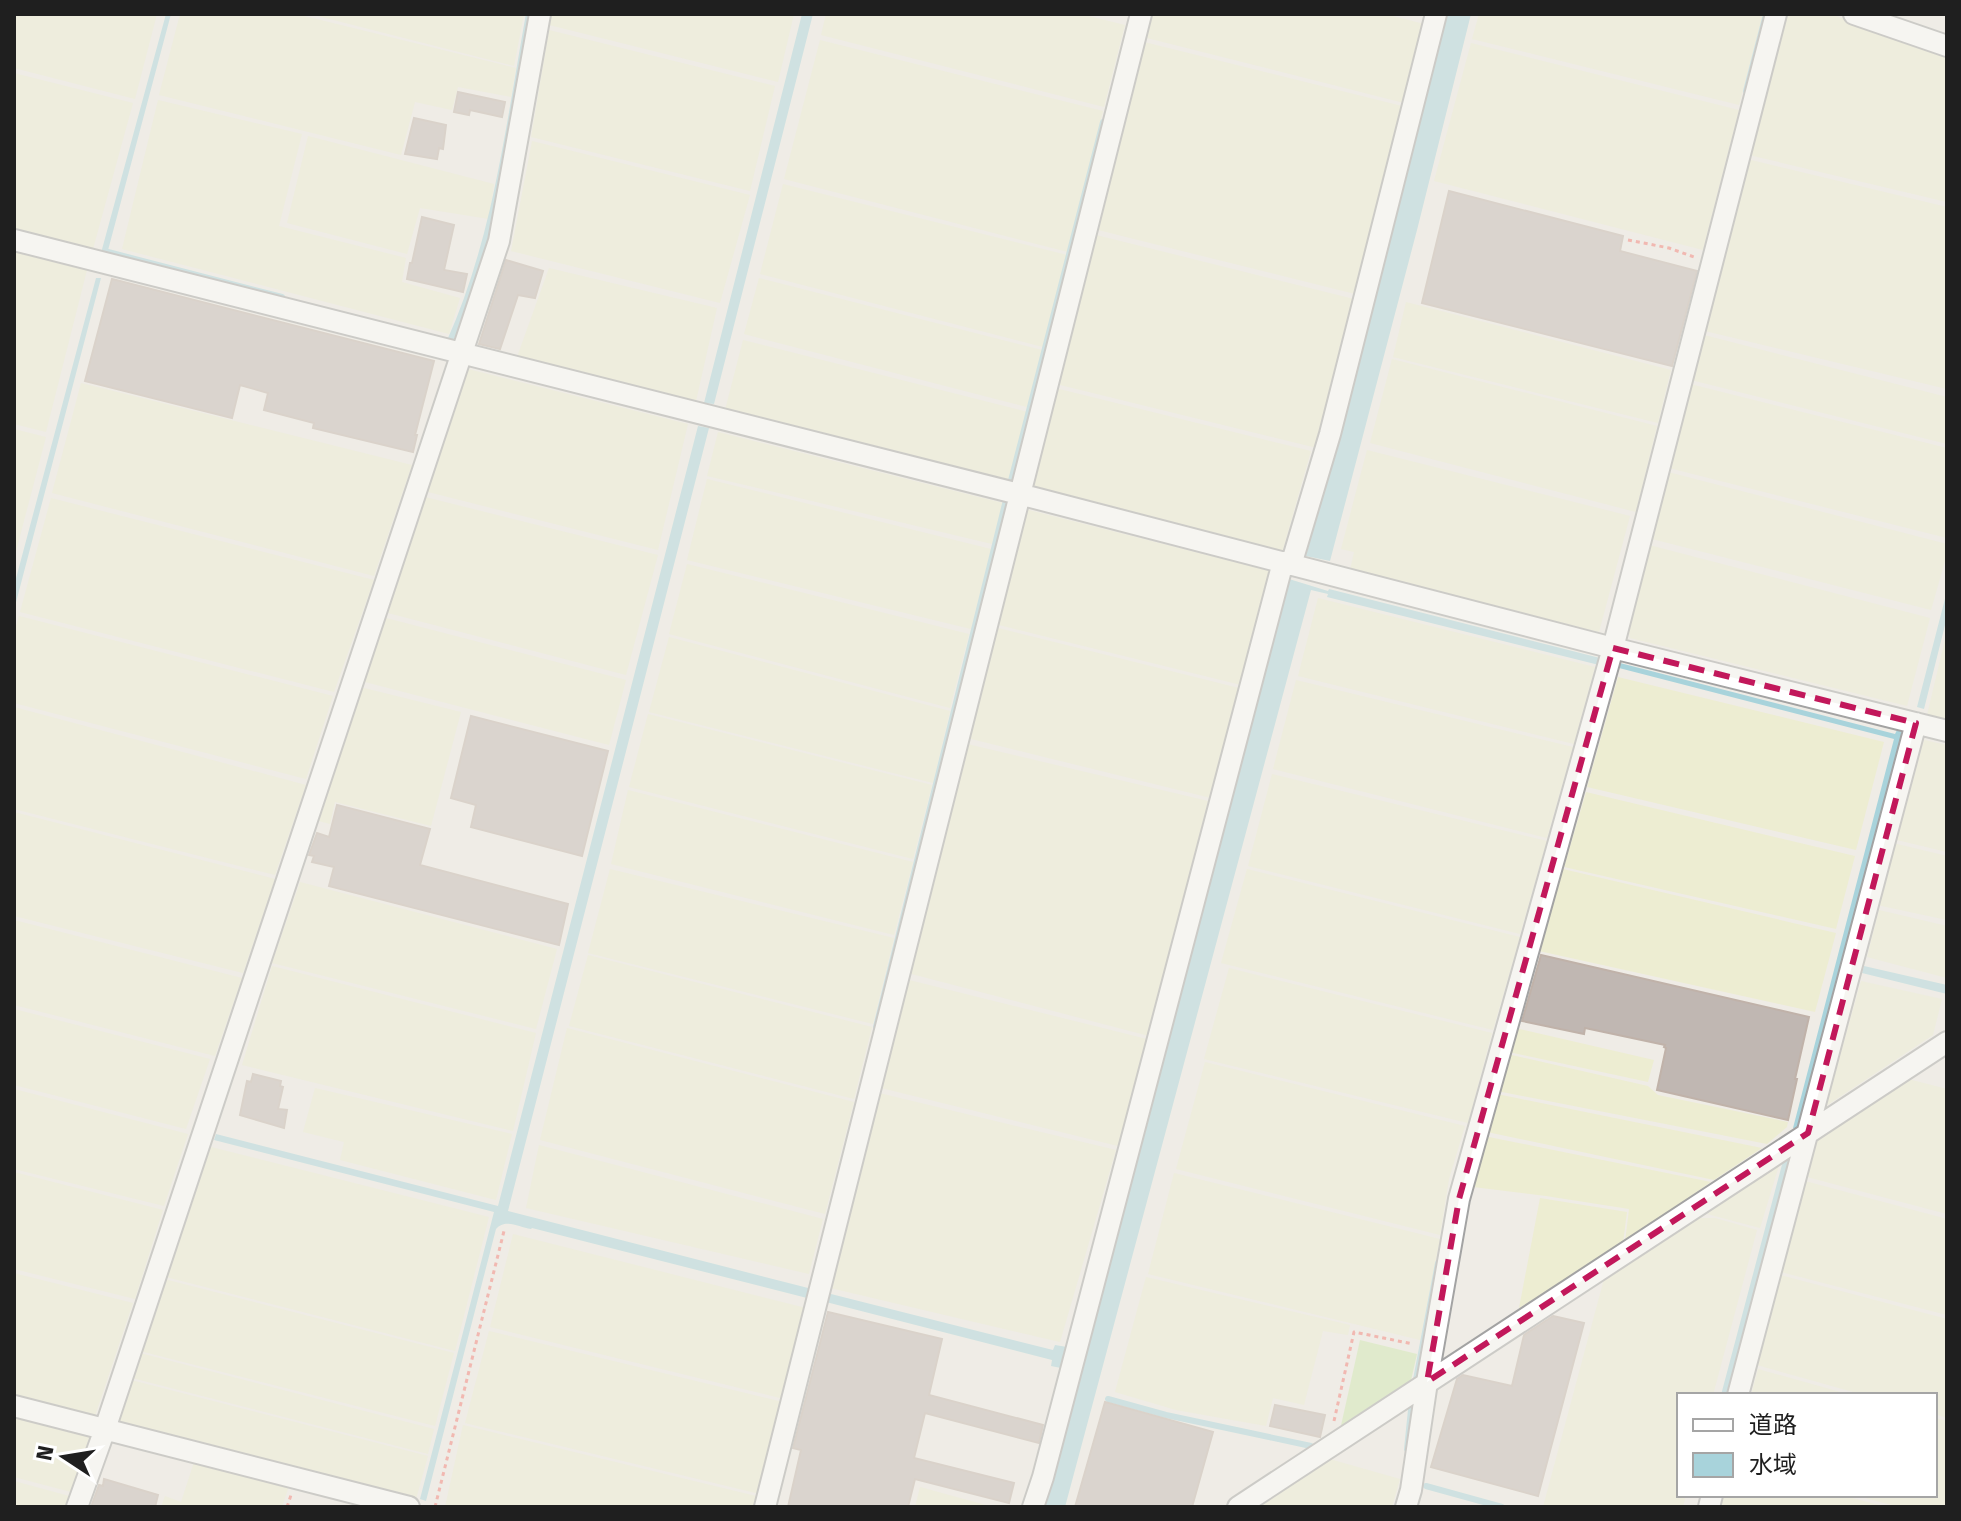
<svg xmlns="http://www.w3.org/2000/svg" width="1961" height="1521" viewBox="0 0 1961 1521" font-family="'Fira Sans','Noto Sans JP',sans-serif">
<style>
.farmland{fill:#ededd2}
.grass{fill:#cee7ae}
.water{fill:#a8d3db}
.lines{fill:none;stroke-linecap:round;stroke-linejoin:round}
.stream{stroke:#a8d3db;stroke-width:6}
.building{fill:#c0b7b2;stroke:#c0b2a9;stroke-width:2}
.minor-casing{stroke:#a3a3a3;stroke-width:24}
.path{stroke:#f47872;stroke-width:3;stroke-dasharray:4 4;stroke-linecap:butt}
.minor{stroke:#fff;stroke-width:20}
.marked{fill:none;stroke:#c2185b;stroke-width:6;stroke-dasharray:16 10;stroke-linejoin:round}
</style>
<rect width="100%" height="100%" fill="#efece6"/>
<path class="farmland" d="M14,14H157L135,99L14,68Z
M180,14H296L516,68L511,97L458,87L452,110L415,102L401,155L159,95Z
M310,14H524L514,66Z
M551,14H794L778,82L549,25Z
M826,14H1080L1125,25L1104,107L821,35Z
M1145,14H1385L1428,25L1408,104L1139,36Z
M1479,14H1763L1739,105L1472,39Z
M1785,14H1831L1947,57V202L1749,155Z
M549,30L775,86L750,191L531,137Z
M820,40L1103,111L1068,252L784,179Z
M1140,41L1406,107L1359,295L1090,228Z
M1471,43L1739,110L1703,250L1434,181Z
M14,73L133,103L93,249L14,229Z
M158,100L302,134L279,226L406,258L402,282L460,298L449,334L122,249Z
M308,136L494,184L489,219L420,208L407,254L287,223Z
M532,141L750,195L720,303L511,251Z
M1747,159L1947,207V389L1705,331Z
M783,184L1067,255L1043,347L760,274Z
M1088,233L1354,299L1317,448L1052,383Z
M14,252L87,270L46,432L14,424Z
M549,268L717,308L696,401L517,357Z
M759,278L1042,350L1027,407L744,334Z
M1406,302L1671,370L1658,423L1393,357Z
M1704,335L1947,397V444L1691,380Z
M743,340L1028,412L1010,481L725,410Z
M1392,359L1657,426L1636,512L1370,443Z
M468,369L688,424L658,550L428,492Z
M81,383L412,465L374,576L52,493Z
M1690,384L1947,448V538L1669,468Z
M1051,387L1311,451L1282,553L1025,488Z
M14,429L46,437L14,559Z
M718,432L1003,503L992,544L707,476Z
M1367,450L1630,516L1599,632L1350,570L1354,552L1341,549Z
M1668,472L1947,544V554L1931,610L1652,539Z
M707,479L991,549L971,629L687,560Z
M425,497L658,555L626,675L388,613Z
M51,498L374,580L334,692L20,612Z
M1021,508L1270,571L1241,685L991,623Z
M1649,545L1930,618L1907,706L1630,638L1628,629Z
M687,564L969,634L950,708L669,634Z
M1318,598L1595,667L1574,744L1298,676Z
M19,616L333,696L306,779L14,703V633Z
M386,618L626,680L609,745L365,682Z
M990,626L1239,688L1211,798L963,737Z
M1947,631V720L1927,715Z
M669,637L950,711L933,783L649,712Z
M1618,677L1884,742L1856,850L1587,787Z
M1296,680L1573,747L1547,838L1273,769Z
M360,687L461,712L431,826L335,802L330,824L319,821Z
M14,707L306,785L275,875L14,809Z
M648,714L932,785L913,859L629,787Z
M1924,740L1947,745V852L1897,840Z
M963,743L1208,801L1149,1036L904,972Z
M1272,774L1547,841L1520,934L1248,866Z
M628,790L913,862L894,935L611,864Z
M1586,792L1855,856L1836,929L1564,867Z
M14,812L275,879L243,973L14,916Z
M1893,843L1947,856V920L1877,905Z
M610,869L894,938L873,1024L588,953Z
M1247,869L1520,937L1493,1030L1221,963Z
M1563,869L1836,933L1815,1012L1539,951Z
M300,882L557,949L536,1029L272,963Z
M1879,910L1947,926V978L1867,957Z
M14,920L242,978L215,1056L14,1005Z
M588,955L872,1027L854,1099L569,1026Z
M272,966L536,1033L513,1131L242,1065Z
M1229,968L1492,1033L1468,1123L1204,1059Z
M905,979L1147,1039L1118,1146L877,1087Z
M1861,981L1942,999L1933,1035L1826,1106Z
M14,1009L210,1059L186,1129L14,1085Z
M567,1028L854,1102L825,1214L540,1140Z
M1515,1028L1654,1060L1648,1082L1509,1052Z
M1507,1054L1648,1086L1658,1095L1788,1122L1787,1127L1767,1144L1497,1091Z
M1205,1062L1465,1126L1449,1179L1440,1235L1176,1169Z
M1908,1079L1947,1089V1214L1807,1177L1819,1134Z
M315,1088L512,1134L496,1200L340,1160L344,1142L303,1132Z
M14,1089L188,1134L164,1206L14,1169Z
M875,1092L1116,1150L1060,1342L826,1287Z
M1497,1094L1762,1148L1714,1180L1487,1132Z
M1484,1136L1711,1182L1625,1242L1629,1209L1546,1196L1473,1187Z
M539,1145L823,1219L809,1274L526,1208Z
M211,1147L489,1217L455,1351L166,1277Z
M1781,1159L1760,1228L1707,1214Z
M14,1172L163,1210L135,1299L14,1269Z
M1174,1173L1440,1239L1420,1340L1148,1274Z
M1805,1181L1947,1219V1315L1781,1272Z
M1540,1198L1627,1212L1623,1243L1519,1308Z
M1692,1218H1715L1757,1230L1713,1395H1679V1495H1686L1683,1507H1543L1604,1279Z
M513,1234L806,1308L784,1399L490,1327Z
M14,1273L133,1303L94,1419L14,1398Z
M1780,1275L1947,1319V1418L1935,1414V1395H1864L1757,1365Z
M1146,1277L1350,1325L1348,1335L1323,1331L1304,1405L1273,1398L1266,1426L1176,1410L1115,1392Z
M164,1279L454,1353L435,1426L140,1351Z
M489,1331L783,1402L760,1494L465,1423Z
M140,1353L434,1429L428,1454L132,1378Z
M1758,1369L1851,1395H1751Z
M131,1380L428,1456L416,1499L116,1426Z
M14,1416L90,1435L71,1492L14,1477Z
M1935,1418L1947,1421V1507H1899L1854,1495H1935Z
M463,1425L760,1497L758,1507H445Z
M1326,1458L1400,1479L1392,1507H1254Z
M194,1462L289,1486L282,1507H161L165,1496L181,1502Z
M14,1481L69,1496L65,1507H14Z
M920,1487L993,1507H915Z
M1722,1495H1841L1886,1507H1719Z"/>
<path class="grass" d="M1360,1340L1417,1354L1410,1385L1340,1430Z"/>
<path class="water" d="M166,14H171L107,254L101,253Z
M802,14H813L714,404L704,403Z
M1443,14H1471L1417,230L1330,561L1306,556Z
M96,278H101L14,610V586Z
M698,426L709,428L508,1211L812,1289L807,1298L532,1228L531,1229C519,1227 505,1218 496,1229L426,1501L420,1499L494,1212L214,1140L216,1134L498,1206Z
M1289,579L1328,591L1329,589L1604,659L1599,665L1327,597L1328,594L1311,590L1065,1507H1039L1061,1368L1051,1366L1052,1360L826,1302L827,1293L1053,1350L1055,1345L1067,1347L1082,1364L1277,629L1273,627Z
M1947,591V617L1924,709L1917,707Z
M1620,663L1895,734L1897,730L1902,732L1843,961L1844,966H1840L1798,1130L1793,1128L1894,739L1619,668Z
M1864,966L1947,985V994L1862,973Z
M1784,1157L1789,1160L1727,1395H1721Z"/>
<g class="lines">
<path class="stream" d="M1746,91L1766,14
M108,252L282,297
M444,340L450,341C496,239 509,124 529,14
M876,1027L1004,508L1103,122
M1415,1385L1438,1263
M1108,1399L1166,1415L1311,1446
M1407,1449L1412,1400
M1426,1486L1502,1507"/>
</g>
<path class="building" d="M458,92L505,102L502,117L470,110L469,115L454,112Z
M414,118L446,125L443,149L439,148L437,159L405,154Z
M1449,191L1623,236L1620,251L1697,271L1672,366L1422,303Z
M422,217L454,225L444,270L467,274L463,292L407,279L410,263H412Z
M506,260L543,271L535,298L518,295L500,349L479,344Z
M112,279L434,361L415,435H417L413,452L313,428L314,423L264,410L268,393L240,385L232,418L85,381Z
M471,716L608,751L582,856L471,827L476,805L451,798Z
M337,805L430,829L420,865L568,904L559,945L329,886L334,867L312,862L314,856L309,855L317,833L329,837Z
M1541,955L1809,1017L1795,1079H1797L1788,1120L1657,1090L1666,1048L1664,1047L1665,1045L1585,1028L1584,1034L1522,1021Z
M253,1074L281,1081L280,1086L283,1087L278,1109L287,1110L284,1128L240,1115L247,1081L251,1082Z
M828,1312L942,1339L929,1395L1043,1425L1039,1443L925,1413L914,1458L1014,1483L1009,1503L915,1479L908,1507H788L801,1450L793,1448Z
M1553,1316L1584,1323L1538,1496L1431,1467L1457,1379L1463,1375L1512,1386L1524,1335Z
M1105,1402L1213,1432L1192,1507H1075Z
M1275,1405L1325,1415L1320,1437L1270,1426Z
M104,1479L158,1495L155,1507H91L99,1485L103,1486Z"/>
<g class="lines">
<g class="minor-casing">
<path id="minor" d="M1854,14L1947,46
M14,240L1019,494L1613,648L1947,731
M1291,565L1330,434L1436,14
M1738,1395L1916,723
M14,1406L409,1507
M77,1507L105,1429L499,241L540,14
M765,1507L1141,14
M1033,1507L1043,1477L1283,562
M1238,1507L1947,1042
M1406,1507L1411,1490L1427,1382L1459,1199L1613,648L1776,14
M1709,1507L1712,1495"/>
</g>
<path class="path" d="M1628,240L1669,248L1694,257
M1334,1421L1354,1332L1413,1344
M287,1507L291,1495
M435,1507L504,1231"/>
<use href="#minor" class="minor"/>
</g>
<path d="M0 0H1961V1521H0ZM1613,648L1916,723L1808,1133L1427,1382L1459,1199Z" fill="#efece6" fill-opacity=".55" fill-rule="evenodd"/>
<path class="marked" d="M1613,648L1916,723L1808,1133L1427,1382L1459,1199Z"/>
<rect width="1961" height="1521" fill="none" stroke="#1f1f1f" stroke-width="32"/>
<rect x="1677" y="1393" width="260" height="104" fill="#ffffff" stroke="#a5a5a5" stroke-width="2"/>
<rect x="1693" y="1419" width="40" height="12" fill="#ffffff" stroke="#a5a5a5" stroke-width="2"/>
<text x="1749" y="1433" font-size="24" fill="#1f1f1f">道路</text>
<rect x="1693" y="1453" width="40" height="24" fill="#a8d3db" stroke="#a5a5a5" stroke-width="2"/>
<text x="1749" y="1473" font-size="24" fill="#1f1f1f">水域</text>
<g transform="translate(64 1457) rotate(282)" stroke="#ffffff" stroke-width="6" paint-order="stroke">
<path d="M0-6L14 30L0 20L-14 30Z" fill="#1f1f1f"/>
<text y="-12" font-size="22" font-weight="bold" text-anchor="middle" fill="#1f1f1f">N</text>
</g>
</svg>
